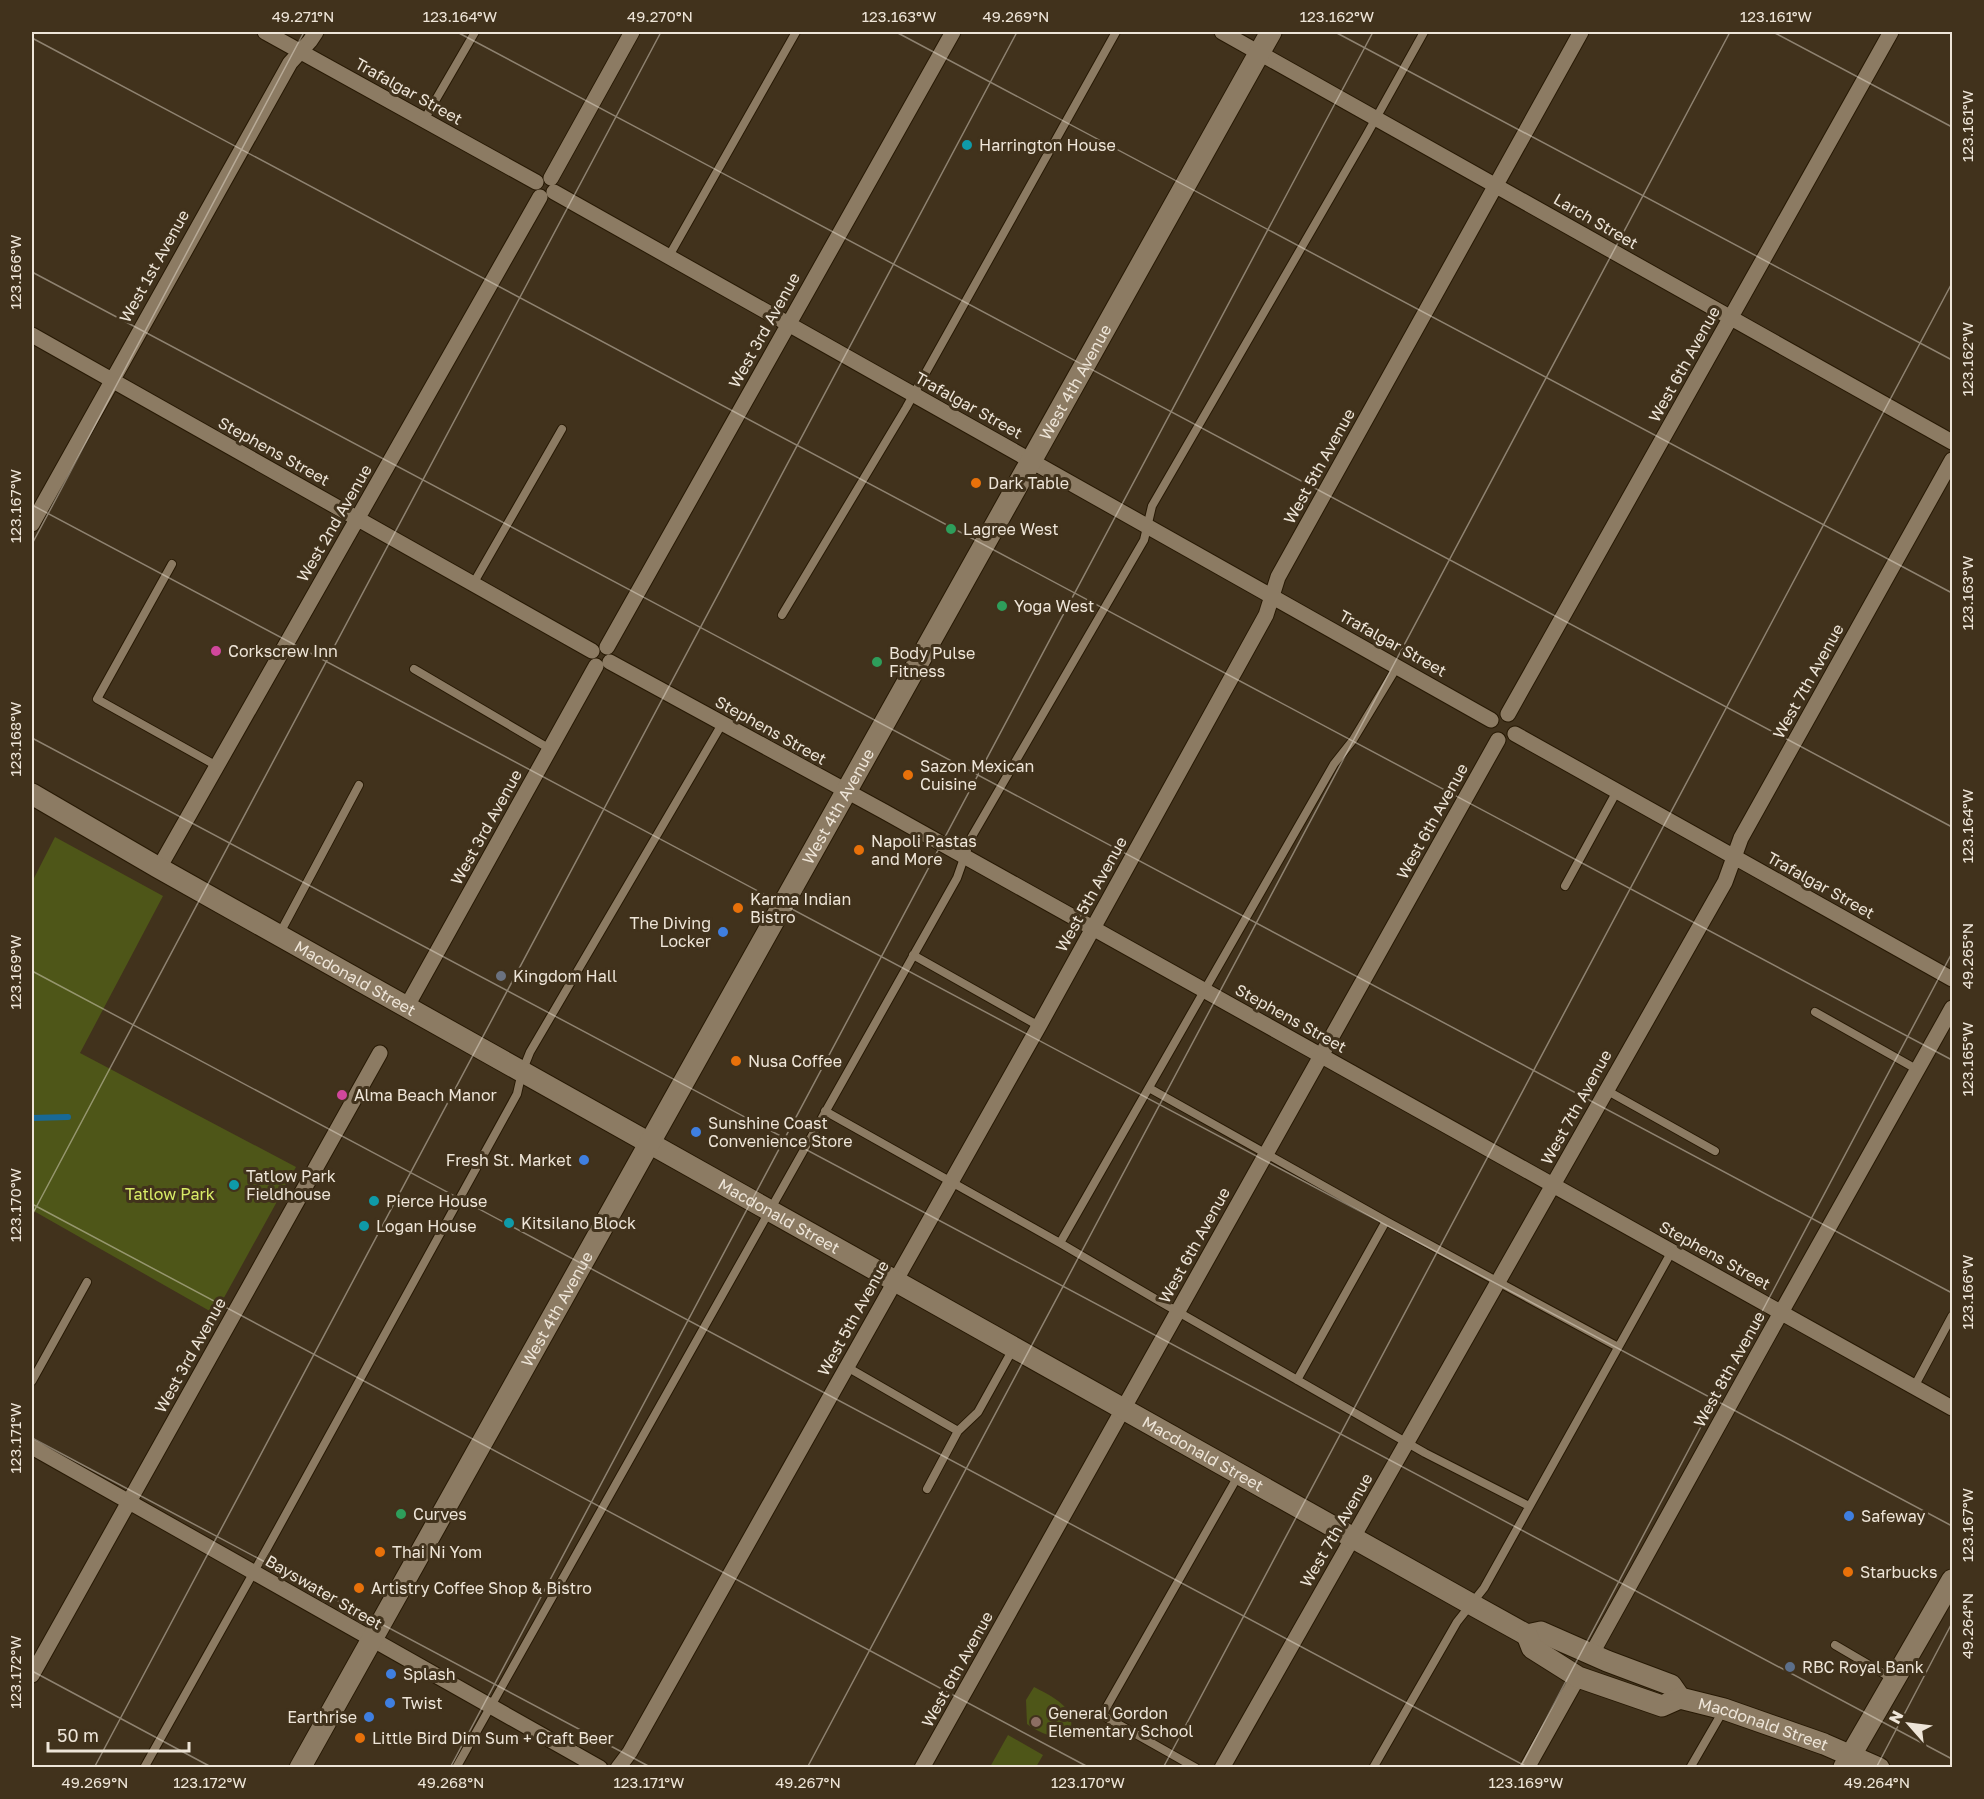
<svg xmlns="http://www.w3.org/2000/svg" width="1984" height="1799" viewBox="0 0 1984 1799" font-family="'Golos Text',sans-serif">
<style>
.green{fill:#4e5618}
.lines{fill:none;stroke-linecap:round;stroke-linejoin:round}
.stream{stroke:#186996;stroke-width:6}
.lane-casing{stroke:#271904;stroke-width:10}
.street-casing{stroke:#271904;stroke-width:17}
.secondary-casing{stroke:#271904;stroke-width:23}
.lane{stroke:#8c7b63;stroke-width:8}
.street{stroke:#8c7b63;stroke-width:15}
.secondary{stroke:#8c7b63;stroke-width:21}
.ticks{fill:none;stroke:#eee5d8;stroke-width:1.5;stroke-opacity:0.45}
.culture-dot{fill:#0f9aa8;stroke:#41321c;stroke-width:2}
.food-dot{fill:#e8710a;stroke:#41321c;stroke-width:2}
.leisure-dot{fill:#2e9e5b;stroke:#41321c;stroke-width:2}
.hotel-dot{fill:#d1479c;stroke:#41321c;stroke-width:2}
.shop-dot{fill:#3f7fe0;stroke:#41321c;stroke-width:2}
.worship-dot{fill:#6b7280;stroke:#41321c;stroke-width:2}
.service-dot{fill:#5c6f8a;stroke:#41321c;stroke-width:2}
.education-dot{fill:#8d6e63;stroke:#41321c;stroke-width:2}
.labels{text-anchor:middle;stroke-width:6;stroke-linejoin:round;paint-order:stroke}
.street-label{font-size:16px;fill:#eee5d8;stroke:#41321c}
.poi-label{font-size:16px;fill:#eee5d8;stroke:#41321c;text-anchor:start}
.park-label{font-size:16px;fill:#d9ec67;stroke:#41321c}
.neatline{fill:none;stroke:#eee5d8;stroke-width:2}
.ticks-label{font-size:15px;text-anchor:middle;fill:#eee5d8}
</style>
<rect width="100%" height="100%" fill="#41321c"/>
<path class="green" d="M55,837L163,896L80,1053L296,1167L215,1314L32,1210V882Z
M1034,1687C1053,1697 1081,1709 1068,1736C1055,1740 1038,1732 1027,1724L1026,1700Z
M1008,1735L1043,1755L1036,1767H990Z"/>
<g class="lines">
<path class="stream" d="M32,1118L68,1117"/>
<g class="lane-casing">
<path id="lane" d="M424,120L475,32
M669,256L796,32
M172,564L97,699L217,766
M473,584L562,429
M782,615L906,408L1116,32
M414,669L550,749
M1565,886L1617,791
M280,933L359,785
M913,955L1039,1026
M1815,1012L1918,1070
M1149,1088L1386,1221L1618,1347
M1606,1090L1715,1151
M825,1111L1060,1243L1159,1301L1425,1453L1529,1506
M1060,1243L1334,764L1353,740L1397,667
M847,1367L958,1431
M1297,1380L1386,1221
M32,1381L87,1282
M1914,1387L1952,1316
M927,1489L958,1431L978,1412L1013,1349
M1835,1645L1893,1679
M144,1768L265,1552L517,1094L522,1072L530,1052L722,724
M456,1768L957,878L971,838L1144,540L1152,506L1366,136L1424,32
M1196,1768L1102,1715L1238,1476
M1373,1768L1457,1622L1484,1588L1672,1251
M1690,1768L1723,1711"/>
</g>
<g class="street-casing">
<path id="street" d="M265,32L536,182
M1222,32L1952,442
M551,178L632,32
M554,192L1491,720
M32,335L592,651
M32,524L290,63L310,41L316,32
M607,647L953,32
M610,662L885,812L1952,1408
M1508,714L1891,32
M1515,734L1952,979
M159,868L540,197
M407,1006L596,666
M32,1447L600,1768
M1591,1655L1769,1334L1952,1008
M32,1675L380,1053
M618,1768L630,1752L1039,1026L1266,615L1278,577L1581,32
M922,1768L1498,740
M1222,1768L1725,882L1741,838L1952,460
M1527,1768L1578,1677"/>
</g>
<g class="secondary-casing">
<g id="secondary">
<path id="s1" d="M32,794L159,868L1471,1604L1527,1635L1541,1632L1607,1661L1671,1685L1680,1698"/>
<path id="s2" d="M1527,1635L1532,1648L1578,1677L1662,1706L1680,1698L1724,1709L1824,1744L1879,1768"/>
<path d="M1844,1767L1952,1580"/>
<path id="s3" d="M300,1768L1271,32"/>
</g>
</g>
<use href="#lane" class="lane"/>
<use href="#street" class="street"/>
<use href="#secondary" class="secondary"/>
</g>
<path class="ticks" d="M457,32L1952,827M896,32L1952,593M1335,32L1952,360M1773,32L1952,127M32,38L1952,1060M32,272L1952,1293M32,505L1952,1526M32,544L304,32M32,738L1952,1759M32,971L1529,1768M32,1204L1090,1768M32,1215L661,32M32,1438L652,1768M32,1671L213,1768M94,1768L1017,32M450,1768L1373,32M807,1768L1730,32M1163,1768L1952,283M1520,1768L1952,953M1876,1768L1952,1623"/>
<g class="culture-dot">
<circle cx="967" cy="145" r="6"/>
<circle cx="234" cy="1185" r="6"/>
<circle cx="374" cy="1201" r="6"/>
<circle cx="509" cy="1223" r="6"/>
<circle cx="364" cy="1226" r="6"/>
</g>
<g class="food-dot">
<circle cx="976" cy="483" r="6"/>
<circle cx="908" cy="775" r="6"/>
<circle cx="859" cy="850" r="6"/>
<circle cx="738" cy="908" r="6"/>
<circle cx="736" cy="1061" r="6"/>
<circle cx="380" cy="1552" r="6"/>
<circle cx="1848" cy="1572" r="6"/>
<circle cx="359" cy="1588" r="6"/>
<circle cx="360" cy="1738" r="6"/>
</g>
<g class="leisure-dot">
<circle cx="951" cy="529" r="6"/>
<circle cx="1002" cy="606" r="6"/>
<circle cx="877" cy="662" r="6"/>
<circle cx="401" cy="1514" r="6"/>
</g>
<g class="hotel-dot">
<circle cx="216" cy="651" r="6"/>
<circle cx="342" cy="1095" r="6"/>
</g>
<g class="shop-dot">
<circle cx="723" cy="932" r="6"/>
<circle cx="696" cy="1132" r="6"/>
<circle cx="584" cy="1160" r="6"/>
<circle cx="1849" cy="1516" r="6"/>
<circle cx="391" cy="1674" r="6"/>
<circle cx="390" cy="1703" r="6"/>
<circle cx="369" cy="1717" r="6"/>
</g>
<circle class="worship-dot" cx="501" cy="976" r="6"/>
<circle class="service-dot" cx="1790" cy="1667" r="6"/>
<circle class="education-dot" cx="1036" cy="1722" r="6"/>
<g class="labels">
<g class="street-label">
<text transform="translate(409 91) rotate(29)" y="6">Trafalgar Street</text>
<text transform="translate(1596 221) rotate(30)" y="6">Larch Street</text>
<text transform="translate(154 266) rotate(-61)" y="6">West 1st Avenue</text>
<text transform="translate(764 330) rotate(-61)" y="6">West 3rd Avenue</text>
<text transform="translate(1684 364) rotate(-61)" y="6">West 6th Avenue</text>
<text dy="6" stroke="none"><textPath href="#s3" startOffset="1588">West 4th Avenue</textPath></text>
<text transform="translate(969 405) rotate(29)" y="6">Trafalgar Street</text>
<text transform="translate(274 451) rotate(29)" y="6">Stephens Street</text>
<text transform="translate(1319 466) rotate(-61)" y="6">West 5th Avenue</text>
<text transform="translate(334 523) rotate(-60)" y="6">West 2nd Avenue</text>
<text transform="translate(1393 643) rotate(29)" y="6">Trafalgar Street</text>
<text transform="translate(1808 681) rotate(-61)" y="6">West 7th Avenue</text>
<text transform="translate(771 730) rotate(29)" y="6">Stephens Street</text>
<text dy="6" stroke="none"><textPath href="#s3" startOffset="1102">West 4th Avenue</textPath></text>
<text transform="translate(1432 821) rotate(-61)" y="6">West 6th Avenue</text>
<text transform="translate(486 827) rotate(-61)" y="6">West 3rd Avenue</text>
<text transform="translate(1821 885) rotate(29)" y="6">Trafalgar Street</text>
<text transform="translate(1091 894) rotate(-61)" y="6">West 5th Avenue</text>
<text dy="6" stroke="none"><textPath href="#s1" startOffset="372">Macdonald Street</textPath></text>
<text transform="translate(1291 1018) rotate(29)" y="6">Stephens Street</text>
<text transform="translate(1576 1107) rotate(-61)" y="6">West 7th Avenue</text>
<text dy="6" stroke="none"><textPath href="#s1" startOffset="858">Macdonald Street</textPath></text>
<text transform="translate(1194 1245) rotate(-61)" y="6">West 6th Avenue</text>
<text transform="translate(1715 1255) rotate(29)" y="6">Stephens Street</text>
<text dy="6" stroke="none"><textPath href="#s3" startOffset="526">West 4th Avenue</textPath></text>
<text transform="translate(853 1318) rotate(-61)" y="6">West 5th Avenue</text>
<text transform="translate(190 1355) rotate(-61)" y="6">West 3rd Avenue</text>
<text transform="translate(1729 1369) rotate(-61)" y="6">West 8th Avenue</text>
<text dy="6" stroke="none"><textPath href="#s1" startOffset="1344">Macdonald Street</textPath></text>
<text transform="translate(1336 1530) rotate(-60)" y="6">West 7th Avenue</text>
<text transform="translate(324 1592) rotate(30)" y="6">Bayswater Street</text>
<text transform="translate(957 1669) rotate(-61)" y="6">West 6th Avenue</text>
<text dy="6" stroke="none"><textPath href="#s2" startOffset="264">Macdonald Street</textPath></text>
</g>
<g class="poi-label">
<text x="979" y="151">Harrington House</text>
<text x="988" y="489">Dark Table</text>
<text x="963" y="535">Lagree West</text>
<text x="1014" y="612">Yoga West</text>
<text x="228" y="657">Corkscrew Inn</text>
<text x="889" y="659">Body Pulse<tspan x="889" dy="18">Fitness</tspan></text>
<text x="920" y="772">Sazon Mexican<tspan x="920" dy="18">Cuisine</tspan></text>
<text x="871" y="847">Napoli Pastas<tspan x="871" dy="18">and More</tspan></text>
<text x="750" y="905">Karma Indian<tspan x="750" dy="18">Bistro</tspan></text>
<text x="711" y="929" text-anchor="end">The Diving<tspan x="711" dy="18">Locker</tspan></text>
<text x="513" y="982">Kingdom Hall</text>
<text x="748" y="1067">Nusa Coffee</text>
<text x="354" y="1101">Alma Beach Manor</text>
<text x="708" y="1129">Sunshine Coast<tspan x="708" dy="18">Convenience Store</tspan></text>
<text x="572" y="1166" text-anchor="end">Fresh St. Market</text>
<text x="246" y="1182">Tatlow Park<tspan x="246" dy="18">Fieldhouse</tspan></text>
<text x="386" y="1207">Pierce House</text>
<text x="521" y="1229">Kitsilano Block</text>
<text x="376" y="1232">Logan House</text>
<text x="413" y="1520">Curves</text>
<text x="1861" y="1522">Safeway</text>
<text x="392" y="1558">Thai Ni Yom</text>
<text x="1860" y="1578">Starbucks</text>
<text x="371" y="1594">Artistry Coffee Shop &amp; Bistro</text>
<text x="1802" y="1673">RBC Royal Bank</text>
<text x="403" y="1680">Splash</text>
<text x="402" y="1709">Twist</text>
<text x="1048" y="1719">General Gordon<tspan x="1048" dy="18">Elementary School</tspan></text>
<text x="357" y="1723" text-anchor="end">Earthrise</text>
<text x="372" y="1744">Little Bird Dim Sum + Craft Beer</text>
</g>
<g class="park-label">
<text x="170" y="1200">Tatlow Park</text>
</g>
</g>
<rect width="1984" height="1799" fill="none" stroke="#41321c" stroke-width="66"/>
<g transform="translate(1909 1724) rotate(298)" stroke="#41321c" stroke-width="4.5" paint-order="stroke">
<path d="M0-4.5L10 22L0 15L-10 22Z" fill="#eee5d8"/>
<text y="-9" font-size="16" font-weight="bold" text-anchor="middle" fill="#eee5d8">N</text>
</g>
<path d="M48 1742v9h141v-9" fill="none" stroke="#eee5d8" stroke-width="3"/>
<text x="57" y="1742" font-size="18" fill="#eee5d8" stroke="#41321c" stroke-width="4.5" paint-order="stroke">50 m</text>
<rect x="33" y="33" width="1918" height="1733" class="neatline"/>
<g class="ticks-label">
<text x="303" y="22">49.271°N</text>
<text x="460" y="22">123.164°W</text>
<text x="660" y="22">49.270°N</text>
<text x="899" y="22">123.163°W</text>
<text x="1016" y="22">49.269°N</text>
<text x="1337" y="22">123.162°W</text>
<text x="1776" y="22">123.161°W</text>
<text transform="translate(1968 126) rotate(-90)" y="5">123.161°W</text>
<text transform="translate(16 272) rotate(-90)" y="5">123.166°W</text>
<text transform="translate(1968 359) rotate(-90)" y="5">123.162°W</text>
<text transform="translate(16 506) rotate(-90)" y="5">123.167°W</text>
<text transform="translate(1968 593) rotate(-90)" y="5">123.163°W</text>
<text transform="translate(16 739) rotate(-90)" y="5">123.168°W</text>
<text transform="translate(1968 826) rotate(-90)" y="5">123.164°W</text>
<text transform="translate(1968 956) rotate(-90)" y="5">49.265°N</text>
<text transform="translate(16 972) rotate(-90)" y="5">123.169°W</text>
<text transform="translate(1968 1059) rotate(-90)" y="5">123.165°W</text>
<text transform="translate(16 1205) rotate(-90)" y="5">123.170°W</text>
<text transform="translate(1968 1292) rotate(-90)" y="5">123.166°W</text>
<text transform="translate(16 1438) rotate(-90)" y="5">123.171°W</text>
<text transform="translate(1968 1525) rotate(-90)" y="5">123.167°W</text>
<text transform="translate(1968 1626) rotate(-90)" y="5">49.264°N</text>
<text transform="translate(16 1672) rotate(-90)" y="5">123.172°W</text>
<text x="95" y="1788">49.269°N</text>
<text x="210" y="1788">123.172°W</text>
<text x="451" y="1788">49.268°N</text>
<text x="649" y="1788">123.171°W</text>
<text x="808" y="1788">49.267°N</text>
<text x="1088" y="1788">123.170°W</text>
<text x="1526" y="1788">123.169°W</text>
<text x="1877" y="1788">49.264°N</text>
</g>
</svg>
